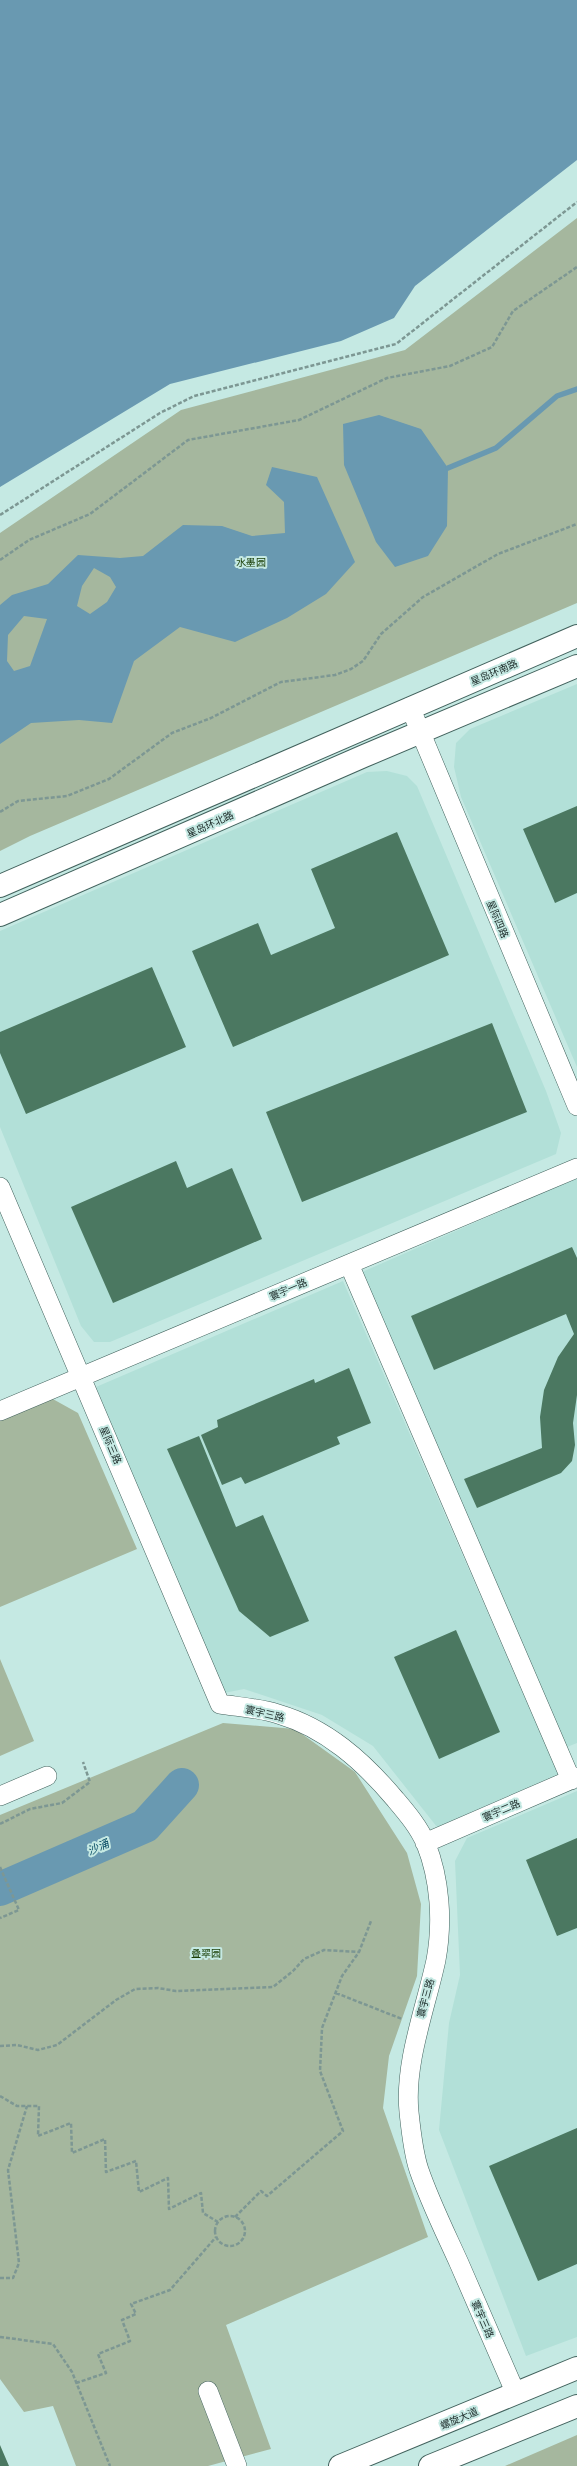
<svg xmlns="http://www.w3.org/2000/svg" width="577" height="2466" viewBox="0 0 577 2466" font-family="'Fira Sans Condensed','Noto Sans SC',sans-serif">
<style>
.built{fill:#b2e0d8}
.green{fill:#a5b79e}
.water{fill:#6999b1;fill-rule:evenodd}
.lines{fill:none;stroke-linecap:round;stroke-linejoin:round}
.stream{stroke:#6999b1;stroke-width:5.5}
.river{stroke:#6999b1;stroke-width:34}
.building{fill:#4b7861}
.minor-casing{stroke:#42625d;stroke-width:20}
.major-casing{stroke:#42625d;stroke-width:24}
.path{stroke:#7d9793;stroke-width:2.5;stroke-dasharray:4 2;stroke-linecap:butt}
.minor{stroke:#fff;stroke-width:19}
.major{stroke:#fff;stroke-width:22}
.labels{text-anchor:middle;stroke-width:4;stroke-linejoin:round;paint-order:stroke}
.park-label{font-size:10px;fill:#1b4008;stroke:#c5e9e3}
.street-label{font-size:10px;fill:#1b2927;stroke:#c5e9e3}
.water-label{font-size:11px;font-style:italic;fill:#00465f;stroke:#c5e9e3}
</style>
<rect width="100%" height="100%" fill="#c5e9e3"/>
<path class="built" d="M577,684V1067L461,797L454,767L456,743L470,729Z
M387,771L407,776L417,786L546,1091L561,1133L556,1154L110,1342H94L81,1326L0,1127V931L367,772Z
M577,1178V1743L567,1747L362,1272Z
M343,1281L558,1774L437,1827L373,1746L322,1715L244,1689L224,1693L96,1387Z
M577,1791V2337L526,2356L439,2130L449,2023L460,1975L455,1861L467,1838Z"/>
<path class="green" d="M577,218V603L30,836L0,851V533L181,410L405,350Z
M51,1398L78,1413L137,1549L0,1607V1419Z
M0,1659L34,1741L0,1756Z
M223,1723L295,1729L355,1772L407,1853L421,1904L417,1976L389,2056L383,2108L428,2237L226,2325L271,2449L208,2466H76L53,2406L24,2412L0,2379V1815Z
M577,2435V2466H505Z"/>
<path class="water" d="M0,0H577V160L415,286L394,318L341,341L170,384L0,487Z
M379,415L421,429L448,468L447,526L428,556L395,567L376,542L344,465L343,424Z
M272,467L317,477L355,562L326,594L287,618L235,642L180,627L134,661L112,723L79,720L31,723L0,744V605L12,595L48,584L78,555L120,558L143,556L183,525L222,526L252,536L285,533L284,502L266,485ZM94,568L110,577L116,587L107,602L90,614L77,606L82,586ZM24,616L47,619L30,666L14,671L7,661L8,635Z"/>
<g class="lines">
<path class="stream" d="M448,468L496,448L557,396L577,389"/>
<path class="river" d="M0,1889L145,1826L182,1785"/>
</g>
<path class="building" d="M577,806V893L555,903L523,829Z
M397,832L449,955L233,1047L192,951L258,923L271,955L335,928L311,869Z
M152,967L186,1047L26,1114L0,1053V1032Z
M492,1023L527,1112L302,1202L266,1112Z
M176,1161L187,1188L232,1168L262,1239L113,1303L71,1207Z
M572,1247L577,1258V1395L573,1423L575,1445L572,1461L561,1473L477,1508L464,1479L542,1448L540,1417L544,1390L558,1357L574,1334L566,1314L434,1370L411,1316Z
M349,1368L371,1423L337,1437L340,1444L245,1484L241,1477L222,1485L201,1435L218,1427L217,1420L314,1379L315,1383Z
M199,1436L236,1527L263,1515L309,1621L270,1637L239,1611L167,1449Z
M456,1630L500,1732L439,1759L394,1657Z
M577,1838V1928L557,1936L526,1860Z
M577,2128V2264L538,2281L489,2166Z
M0,2445L9,2466H0Z"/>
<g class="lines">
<g class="minor-casing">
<path id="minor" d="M410,707L577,1106
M0,1187L220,1704C239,1707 259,1708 278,1714C326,1728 363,1761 395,1799C406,1812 419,1827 426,1844C440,1879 443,1922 436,1960C426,2007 404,2063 409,2112C411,2131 413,2152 419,2170C430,2202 445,2232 459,2263C478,2306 497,2350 516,2394
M349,1264L571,1780
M0,1411L577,1168
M0,1796L47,1776
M425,1843L577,1777
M208,2391L237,2466"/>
</g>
<g class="major-casing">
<path id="major" d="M0,886L577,636
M0,915L364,756L577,666
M340,2466L577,2368
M430,2466L577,2406"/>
</g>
<path class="path" d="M0,515L160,413L194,396L396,344L577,202
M0,560L29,540L90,514L188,440L299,420L387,378L450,366L492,347L513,311L577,267
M0,812L18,801L67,796L109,779L172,733L211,718L281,682L335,675L351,669L363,661L381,634L423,597L498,554L577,524
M0,1824L30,1809L62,1803L90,1782L83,1762
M0,1867L19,1910L0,1918
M336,1993L402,2019
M0,2046L17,2045L38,2050L57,2045L116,2000L135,1989L158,1988L176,1991L273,1987L293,1971L304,1959L324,1950L359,1952
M0,2096L17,2106H39L38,2136L71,2123L72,2153L105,2139L106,2172L136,2161L139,2192L168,2178L169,2209L201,2193L203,2213L218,2222
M215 2231a15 15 0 1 1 30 0a15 15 0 1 1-30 0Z
M235,2217L261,2191L267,2196L343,2131L320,2071L322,2028L342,1976L359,1952L371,1921
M0,2278H13L19,2263L8,2170L27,2106
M0,2337L53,2344L72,2372L110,2466
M76,2383L106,2373L98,2354L130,2341L122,2320L136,2314L131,2304L170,2290L216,2237"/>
<use href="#minor" class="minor"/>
<use href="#major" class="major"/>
</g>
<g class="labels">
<g class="park-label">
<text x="251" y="566">水墨园</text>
<text x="206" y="1957">叠翠园</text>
</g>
<g class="street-label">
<text transform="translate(494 672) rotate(-23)" y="4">星岛环南路</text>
<text transform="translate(210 824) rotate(-24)" y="4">星岛环北路</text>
<text transform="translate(498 919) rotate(67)" y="4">星际四路</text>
<text transform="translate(288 1289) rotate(-23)" y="4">寰宇一路</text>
<text transform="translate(111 1445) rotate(67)" y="4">星际三路</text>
<text transform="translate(265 1713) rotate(13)" y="4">寰宇三路</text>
<text transform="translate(501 1810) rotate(-23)" y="4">寰宇二路</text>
<text transform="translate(425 1998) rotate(-75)" y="4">寰宇三路</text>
<text transform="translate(483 2319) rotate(66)" y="4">寰宇三路</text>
<text transform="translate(459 2418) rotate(-23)" y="4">螺旋大道</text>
</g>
<g class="water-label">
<text transform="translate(98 1847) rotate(-24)" y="4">沙涌</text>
</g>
</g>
</svg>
